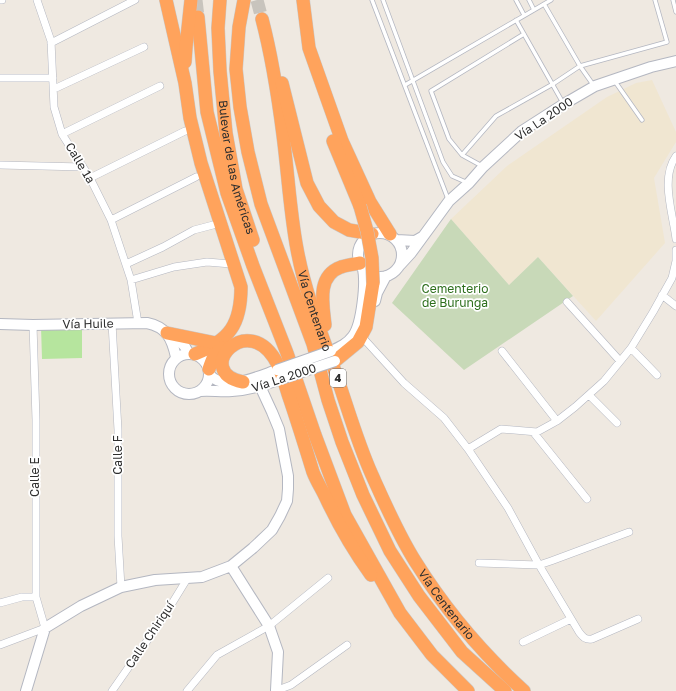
<svg xmlns="http://www.w3.org/2000/svg" width="676" height="691" viewBox="0 0 676 691" font-family="'Golos Text',sans-serif">
<style>
.education{fill:#f0e6d1}
.green{fill:#b6e59e}
.cemetery{fill:#c8d9b8}
.lines{fill:none;stroke-linecap:round;stroke-linejoin:round}
.highway-tunnel{stroke:#c8c4bd;stroke-width:13;stroke-dasharray:13 6;stroke-linecap:butt}
.lane-casing{stroke:#b4b7c1;stroke-width:5}
.street-casing{stroke:#b4b7c1;stroke-width:8}
.secondary-casing{stroke:#b4b7c1;stroke-width:12}
.highway-casing{stroke:#c9c9c9;stroke-width:14}
.lane{stroke:#fff;stroke-width:3.5}
.street{stroke:#fff;stroke-width:7}
.secondary{stroke:#fff;stroke-width:10}
.highway{stroke:#ffa35c;stroke-width:13}
.secondary-bridge-casing{stroke:#b4b7c1;stroke-width:12;stroke-linecap:butt}
.highway-bridge-casing{stroke:#c9c9c9;stroke-width:14;stroke-linecap:butt}
.secondary-bridge{stroke:#fff;stroke-width:10}
.highway-bridge{stroke:#ffa35c;stroke-width:13}
.labels{text-anchor:middle;stroke-width:3.5;stroke-linejoin:round;paint-order:stroke}
.shield{fill:#fff;stroke:#6d6d6d;stroke-width:1}
.shield-label{font-size:11px;font-weight:bold;fill:#2e2e2e}
.street-label{font-size:12px;fill:#2e2e2e;stroke:#fff}
.park-label{font-size:12px;fill:#2c6e1b;stroke:#fff}
</style>
<rect width="100%" height="100%" fill="#efe9e1"/>
<path class="education" d="M652,80L676,132V142L654,178L665,243L596,321L538,257L509,285L451,219L507,166L607,97L636,83Z"/>
<path class="green" d="M41,327H82V358L42,359Z"/>
<path class="cemetery" d="M451,219L509,285L538,257L573,296L464,370L392,303Z"/>
<g class="lines">
<path class="highway-tunnel" d="M196,0L198,17
M257,0L262,19"/>
<g class="lane-casing">
<path id="lane" d="M372,0L448,199
M383,0L443,162L452,176L468,183
M516,0L524,15
M529,0L534,10
M673,0L676,12
M544,4L580,66L594,86
M516,20L563,103
M614,80L642,120
M405,85L551,0
M462,155L496,116L553,84L580,66L667,42L655,0
M482,166L462,155L449,139L431,91L524,34"/>
</g>
<g class="street-casing">
<path id="street" d="M0,0H2
M37,0L51,41L54,107L62,134L90,178L111,220L131,280L138,323
M51,43L135,0
M0,78H53
M54,89L144,47
M62,134L160,86
M676,156C660,178 673,214 676,239
M0,165L83,167
M90,178L185,131
M111,220L196,177
M126,264L163,247L194,230L213,225
M131,280L174,267L207,262L231,264
M662,295L676,306
M567,302L620,361
M112,323L118,430V536L121,587
M364,339L404,383L444,418L468,449L508,508L539,565L579,632C583,637 585,640 592,639L638,619
M631,348L657,375
M502,351L557,421
M589,395L617,423
M534,433L587,499
M468,449L501,429L537,432L557,421L575,407L604,381L631,348L653,312L672,278L676,261V250
M479,563L539,565L551,561L629,532
M0,603L22,597H36
M523,642L571,619
M0,645L45,628L36,597V420L33,325
M112,691L163,618L187,579
M187,691L217,655L269,626L328,578
M275,691L291,685L347,645"/>
</g>
<g class="secondary-casing">
<path id="secondary" d="M358 255a22 22 0 1 1 44 0a22 22 0 1 1-44 0Z
M397,240L415,241L422,237
M400,265L411,253L449,201L469,183L483,167L522,131L564,104L595,86L651,67L676,61
M375,301L377,293L386,276
M0,324L33,325L147,323C167,327 172,339 176,357
M170,337C179,340 185,344 188,353
M331,351C340,347 347,344 353,336C362,324 366,283 363,269
M169 374a20 20 0 1 1 40 0a20 20 0 1 1-40 0Z
M209,374C224,393 259,376 277,370
M200,391C211,390 221,392 232,391C249,390 265,385 281,379
M231,566L269,626L278,652L276,690L277,691
M26,691L45,628L81,606L121,587L155,580L202,577L231,566L253,548L272,530L280,516L287,501L288,489V476L279,429L272,412L260,386"/>
</g>
<g class="highway-casing">
<g id="highway">
<path d="M166,0L185,83L190,118L201,163L241,287C241,324 230,340 195,354"/>
<path id="s1" d="M220,0L218,28L220,71L226,133L236,189L253,240"/>
<path d="M244,0L239,27L236,69L240,107L248,152L261,204L313,344L328,400L342,442L363,495L390,551L419,596L462,652L505,691"/>
<path d="M303,0L309,48L342,141L370,202L390,234"/>
<path d="M198,17L207,112L227,193L253,266L287,353L315,435L345,515L400,613L432,655L468,691"/>
<path id="s2" d="M262,19C272,57 278,96 283,135C288,173 290,212 297,249C305,293 322,335 337,377C348,409 358,444 372,475C385,504 398,534 415,561C445,609 482,653 524,691"/>
<path d="M185,62L186,47L191,0"/>
<path d="M282,83L307,183L319,206L334,222L349,230L372,234"/>
<path d="M333,141L360,206"/>
<path d="M325,325C323,305 316,276 341,267C347,265 354,264 360,263"/>
<path d="M167,333L216,343"/>
<path d="M335,361L358,342L366,327L373,283"/>
<path d="M209,369C212,360 214,354 222,348L227,350"/>
<path d="M243,382C191,372 249,306 278,365C282,374 285,384 288,394C297,420 305,446 313,472C316,480 321,488 325,496C338,524 353,550 371,575"/>
</g>
</g>
<use href="#lane" class="lane"/>
<use href="#street" class="street"/>
<use href="#secondary" class="secondary"/>
<use href="#highway" class="highway"/>
<g class="secondary-bridge-casing">
<path id="secondary-bridge" d="M277,370L331,351
M281,379L335,361"/>
</g>
<g class="highway-bridge-casing">
<path id="highway-bridge" d="M360,206L367,231L372,258L373,283"/>
</g>
<use href="#secondary-bridge" class="secondary-bridge"/>
<use href="#highway-bridge" class="highway-bridge"/>
</g>
<g class="labels">
<rect class="shield" x="330" y="369" width="16" height="18" rx="3"/>
<g class="shield-label">
<text x="338" y="382">4</text>
</g>
<g class="street-label">
<text transform="translate(544 119) rotate(-34)" y="4">Vía La 2000</text>
<text transform="translate(80 163) rotate(59)" y="4">Calle 1a</text>
<text dy="4" stroke="none"><textPath href="#s1" startOffset="169">Bulevar de las Américas</textPath></text>
<text dy="4" stroke="none"><textPath href="#s2" startOffset="297">Vía Centenario</textPath></text>
<text transform="translate(88 324) rotate(-1)" y="4">Vía Huile</text>
<text transform="translate(284 378) rotate(-18)" y="4">Vía La 2000</text>
<text transform="translate(118 455) rotate(-90)" y="4">Calle F</text>
<text transform="translate(35 477) rotate(-90)" y="4">Calle E</text>
<text dy="4" stroke="none"><textPath href="#s2" startOffset="621">Vía Centenario</textPath></text>
<text transform="translate(150 635) rotate(-56)" y="4">Calle Chiriquí</text>
</g>
<g class="park-label">
<text x="455" y="293">Cementerio<tspan x="455" dy="14">de Burunga</tspan></text>
</g>
</g>
</svg>
